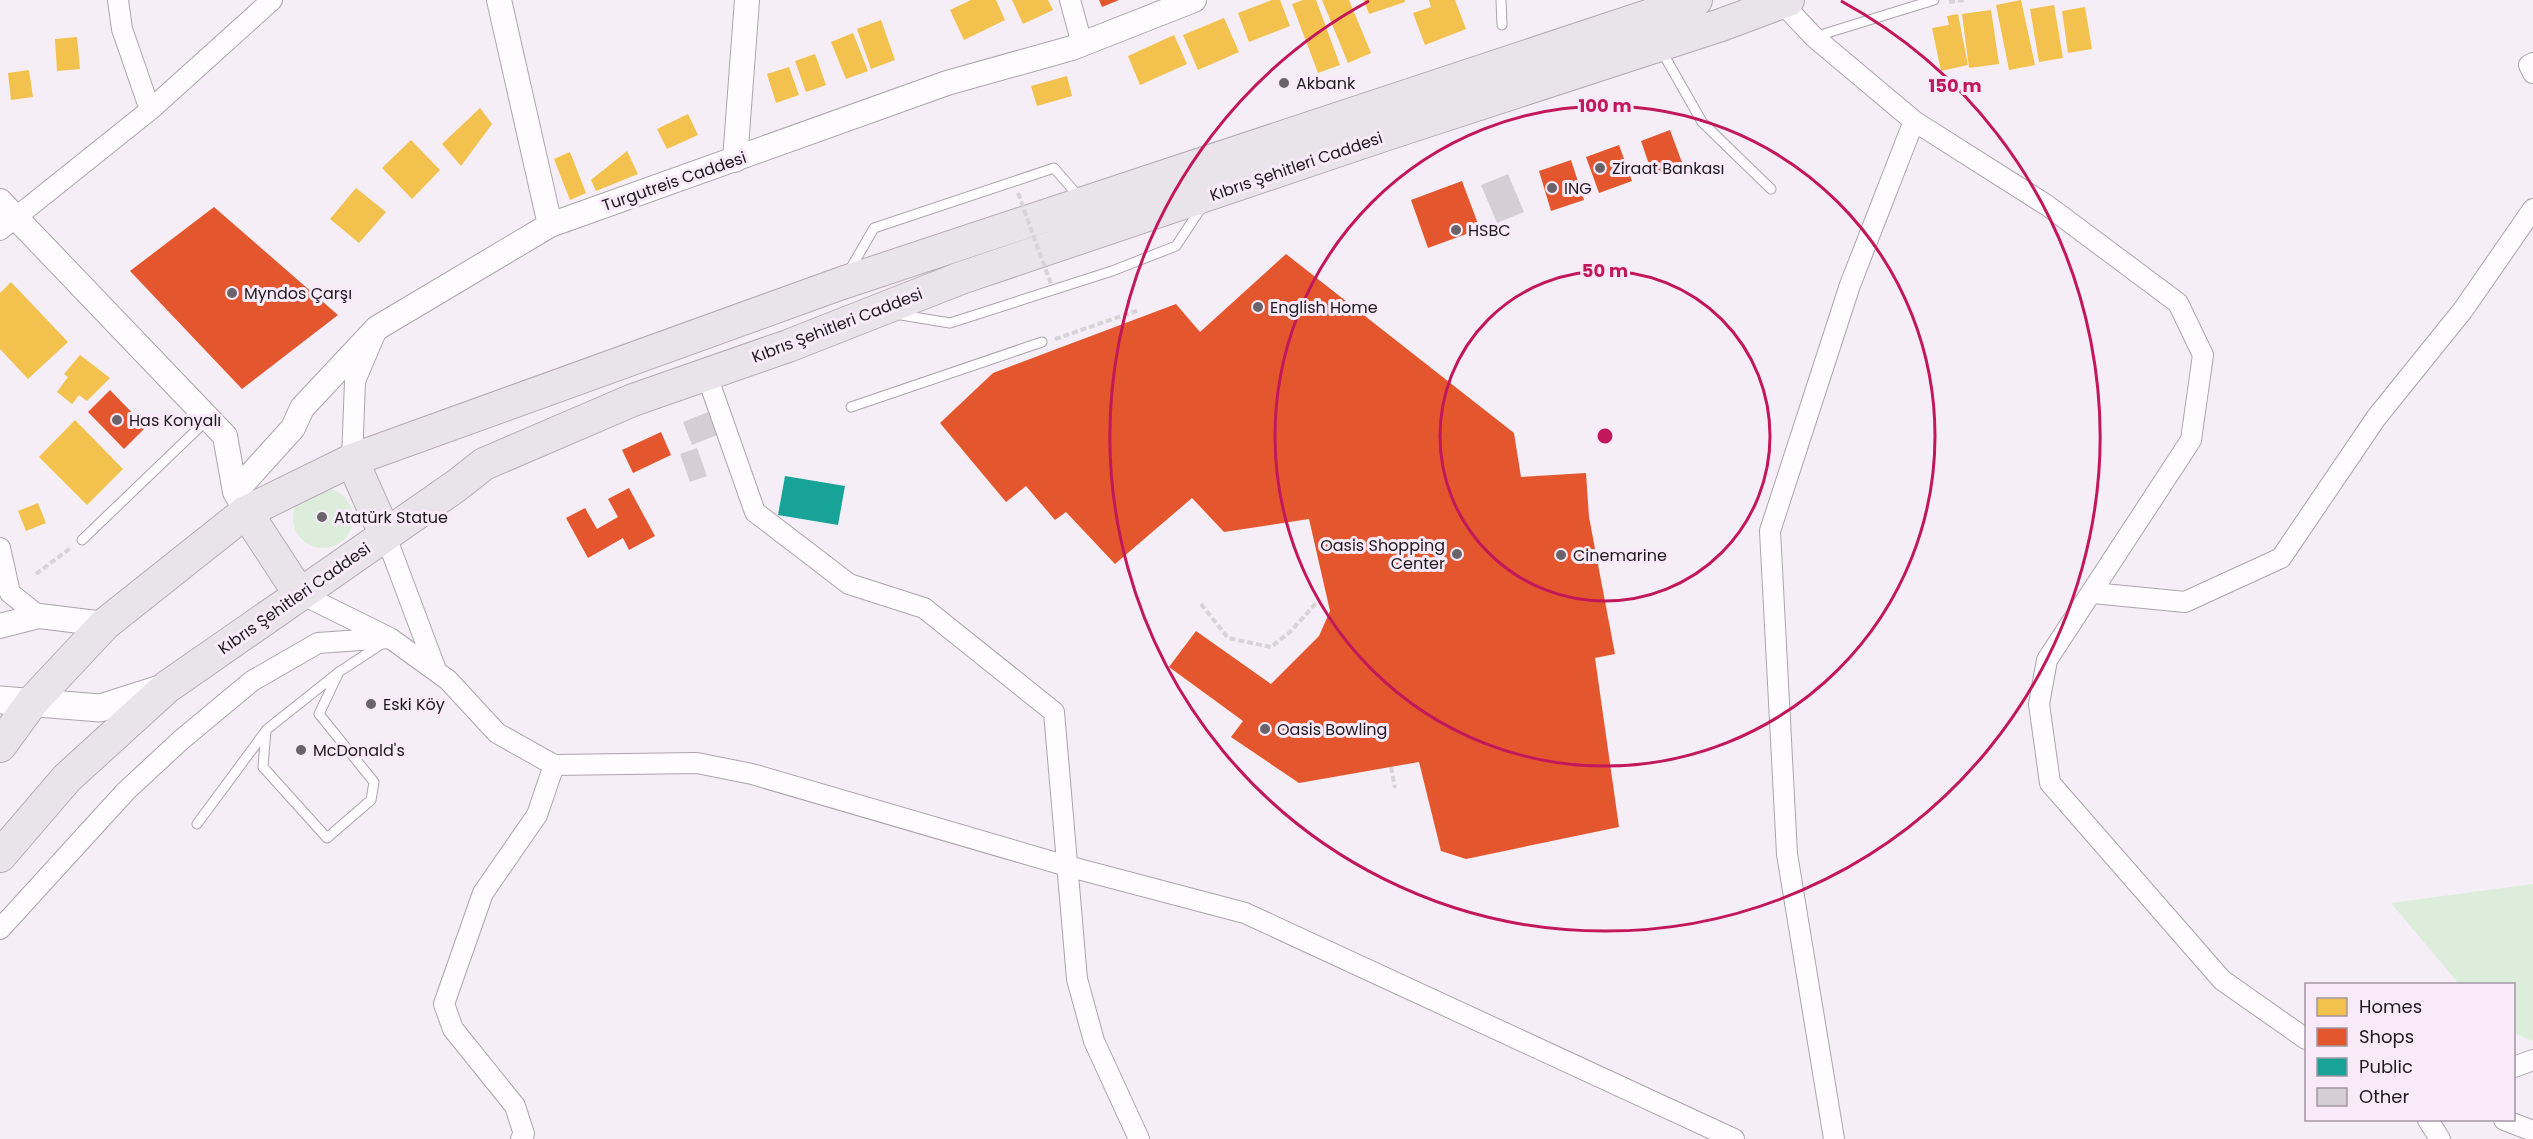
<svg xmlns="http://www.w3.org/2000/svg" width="2533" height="1139" viewBox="0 0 2533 1139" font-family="Poppins,sans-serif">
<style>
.green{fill:#ddeddb}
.homes{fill:#f2c14e}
.shops{fill:#e4572e}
.public{fill:#17a398}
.building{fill:#d5cfd5}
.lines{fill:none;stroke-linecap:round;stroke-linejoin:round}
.service-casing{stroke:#aba5ab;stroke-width:11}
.minor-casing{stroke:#aba5ab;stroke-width:22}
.tertiary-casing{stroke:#aba5ab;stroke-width:26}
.secondary-casing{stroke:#aba5ab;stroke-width:29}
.trunk-casing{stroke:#b5aab5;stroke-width:34}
.path{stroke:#d6d4d6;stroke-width:4;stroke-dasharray:6 3;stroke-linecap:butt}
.service{stroke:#fefcfe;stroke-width:9}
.minor{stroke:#fefcfe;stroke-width:20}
.tertiary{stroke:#fefcfe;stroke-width:24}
.secondary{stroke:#fefcfe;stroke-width:27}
.trunk{stroke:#e9e3ea;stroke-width:32}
.path-bridge{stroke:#d6d4d6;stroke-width:4;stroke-dasharray:6 3;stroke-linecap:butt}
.ring{fill:none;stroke:#c2185b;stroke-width:3}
.poi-dot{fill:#6a646a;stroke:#f9eafa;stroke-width:2}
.labels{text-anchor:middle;stroke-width:6;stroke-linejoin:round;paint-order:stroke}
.poi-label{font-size:16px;fill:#1e191e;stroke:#f9eafa;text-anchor:start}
.street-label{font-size:16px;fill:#1e191e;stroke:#f9eafa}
.centre{fill:#c2185b;stroke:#f9eafa;stroke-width:3}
.ring-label{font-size:18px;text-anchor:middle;font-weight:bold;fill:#c2185b;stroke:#f9eafa;stroke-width:6;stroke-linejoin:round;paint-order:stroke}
</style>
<rect width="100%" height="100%" fill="#f6eef6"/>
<path class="green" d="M293 518a30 30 0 1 1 60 0a30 30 0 1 1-60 0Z
M2533,884V1041L2514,1033V984H2459L2391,903Z"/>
<path class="homes" d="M971,0H996L1005,20L964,40L950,10Z
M1012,0H1048L1053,10L1023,24Z
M1272,0H1280L1290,26L1249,42L1238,13Z
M1303,0H1316L1340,65L1318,73L1292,4Z
M1322,0H1349L1371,53L1348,63Z
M1364,0H1405V2L1369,14Z
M1429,0H1455L1466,29L1425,45L1413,13L1431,7Z
M2021,0L2035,65L2009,70L1996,5Z
M2054,5L2063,58L2039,62L2030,9Z
M2085,7L2092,49L2068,53L2062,11Z
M1991,10L1999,64L1969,68L1962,14Z
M1958,14L1968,65L1941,71L1932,28L1949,25L1947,16Z
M1224,18L1239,52L1198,70L1183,35Z
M881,20L895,60L871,69L857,29Z
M853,33L868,71L846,79L831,42Z
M1174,35L1187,64L1140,85L1128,56Z
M77,37L80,69L57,71L55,39Z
M815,54L826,85L806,92L795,61Z
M789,67L799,95L776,103L767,74Z
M29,70L33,97L11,100L8,73Z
M1067,76L1072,96L1037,106L1031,86Z
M480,108L492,124L461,166L442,144Z
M688,114L698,135L667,149L657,129Z
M411,140L440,170L412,199L382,168Z
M627,151L638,174L596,191L591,180Z
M570,152L586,193L570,200L554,159Z
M356,188L386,212L359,243L330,219Z
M11,282L68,342L28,379L0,349V293Z
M80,355L110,378L87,401L79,395L72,404L57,392L68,377L64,374Z
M75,420L123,469L87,505L39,457Z
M38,503L46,523L26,531L18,511Z"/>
<path class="shops" d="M1099,0H1119L1102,7Z
M1670,130L1683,165L1653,176L1641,141Z
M1619,145L1632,181L1599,193L1586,157Z
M1571,160L1584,200L1551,211L1539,171Z
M1462,181L1480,229L1428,248L1411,200Z
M214,207L338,315L242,389L130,271Z
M1286,254L1514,433L1521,477L1586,473L1589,517L1615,654L1595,658L1619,827L1466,859L1441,851L1419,762L1299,783L1231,737L1243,721L1169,667L1196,631L1271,684L1319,636L1330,611L1309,519L1224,532L1192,498L1115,564L1066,512L1055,520L1026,486L1006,502L940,423L993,373L1176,304L1200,332Z
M110,390L146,427L124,449L88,412Z
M661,432L671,455L633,473L622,450Z
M629,488L655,536L629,550L623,538L588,558L566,518L585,508L597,529L618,517L608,499Z"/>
<path class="public" d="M785,476L845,486L838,525L778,515Z"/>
<path class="building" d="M1508,174L1524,212L1497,223L1481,185Z
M708,412L717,435L692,445L683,422Z
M697,448L707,476L690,482L680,454Z"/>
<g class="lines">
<g class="service-casing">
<path id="service" d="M1501,0L1502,25
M1814,37L1934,0
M1661,50L1702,122L1771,189
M848,273L874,228L1054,168L1081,199
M895,314L950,323L1112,271L1176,246L1203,205
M851,407L1042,342
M82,540L207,420
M339,672L319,714L374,782L371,800L327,838L263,767L266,730L339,672L383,643
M197,824L265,732"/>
</g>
<g class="minor-casing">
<path id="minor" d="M118,0L122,29L150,110
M1070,0L1082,44
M1781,2L1814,37L1914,121L2048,206L2178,303L2203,355L2191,440L2047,660L2039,704L2050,783L2222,980L2306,1039
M2533,63L2529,65L2533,73
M0,230L150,110L272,0
M706,373L755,512L849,584L924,608L1054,712L1077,979L1094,1041L1139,1139
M352,460L355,381L375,334
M385,534L436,670
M0,548L10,593L39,616
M299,593L390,638L448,680L497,733L554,765L697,763L752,774L1067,866L1245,913L1734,1139
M2093,593L2185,602L2281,558L2376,418L2463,310L2533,209
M0,929L126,791L181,740L252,681L318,643L389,638
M2514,1067L2533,1060
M2428,1120L2440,1139
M2504,1120L2533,1131
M521,1139L524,1134L515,1106L453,1029L444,1004L483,893L537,815L554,765
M1834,1139L1787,854L1770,531L1850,285L1914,121"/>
</g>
<g class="tertiary-casing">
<path id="tertiary" d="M499,0L550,225
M735,160L747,0
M0,201L225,436L235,492L241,502
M235,492L293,428L302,408L377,328L550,225L947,83L1072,48L1194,0
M0,626L39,616L105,624"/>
</g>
<g class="secondary-casing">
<path id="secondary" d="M0,700L100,708L166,687"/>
</g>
<g class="trunk-casing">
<path id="trunk" d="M352,460L385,534
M246,512L299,593
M0,746L32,702L105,624L246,512L352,460L842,283L1696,0
M0,856L67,778L167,687L456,486L484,464L633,400L788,346L961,278L1387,134L1721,25L1788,0"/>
</g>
<path class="path" d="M1949,2L1964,0
M1055,339L1139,310
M36,574L72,547
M1201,604L1228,638L1271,647L1290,632L1317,602
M1391,767L1395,788"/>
<use href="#service" class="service"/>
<use href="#minor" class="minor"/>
<use href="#tertiary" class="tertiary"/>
<use href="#secondary" class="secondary"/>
<use href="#trunk" class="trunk"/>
<path class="path-bridge" d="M1018,193L1051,284"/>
</g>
<g class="ring">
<circle cx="1605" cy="436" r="165"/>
<circle cx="1605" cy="436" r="330"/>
<path d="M1841 1A495 495 0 1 1 1369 1"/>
</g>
<g class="poi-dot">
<circle cx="1284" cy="83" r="6"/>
<circle cx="1600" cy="168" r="6"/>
<circle cx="1552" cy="188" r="6"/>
<circle cx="1456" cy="230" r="6"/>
<circle cx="232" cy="293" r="6"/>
<circle cx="1258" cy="307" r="6"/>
<circle cx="117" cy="420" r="6"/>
<circle cx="322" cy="517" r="6"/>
<circle cx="1457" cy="554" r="6"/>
<circle cx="1561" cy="555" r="6"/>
<circle cx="371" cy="704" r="6"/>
<circle cx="1265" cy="729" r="6"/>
<circle cx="301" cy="750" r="6"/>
</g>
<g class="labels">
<g class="poi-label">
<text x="1296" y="89">Akbank</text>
<text x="1612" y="174">Ziraat Bankası</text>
<text x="1564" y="194">ING</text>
<text x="1468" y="236">HSBC</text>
<text x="244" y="299">Myndos Çarşı</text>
<text x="1270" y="313">English Home</text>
<text x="129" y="426">Has Konyalı</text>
<text x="334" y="523">Atatürk Statue</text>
<text x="1445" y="551" text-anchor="end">Oasis Shopping<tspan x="1445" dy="18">Center</tspan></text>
<text x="1573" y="561">Cinemarine</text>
<text x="383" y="710">Eski Köy</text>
<text x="1277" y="735">Oasis Bowling</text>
<text x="313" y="756">McDonald's</text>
</g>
<g class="street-label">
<text transform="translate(1296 166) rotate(-19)" y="6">Kıbrıs Şehitleri Caddesi</text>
<text transform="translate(674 181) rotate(-19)" y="6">Turgutreis Caddesi</text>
<text transform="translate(837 325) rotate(-21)" y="6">Kıbrıs Şehitleri Caddesi</text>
<text transform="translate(294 598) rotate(-35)" y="6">Kıbrıs Şehitleri Caddesi</text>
</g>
</g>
<circle cx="1605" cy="436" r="9" class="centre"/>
<g class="ring-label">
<text x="1955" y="92">150 m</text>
<text x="1605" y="112">100 m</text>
<text x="1605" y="277">50 m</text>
</g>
<rect x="2305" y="983" width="210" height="138" fill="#f9eafa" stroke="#a196a2" stroke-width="1.5"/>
<rect x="2317" y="998" width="30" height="18" fill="#f2c14e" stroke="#a196a2" stroke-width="1.5"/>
<text x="2359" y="1013" font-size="18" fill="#1e191e">Homes</text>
<rect x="2317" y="1028" width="30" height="18" fill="#e4572e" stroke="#a196a2" stroke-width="1.5"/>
<text x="2359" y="1043" font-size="18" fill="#1e191e">Shops</text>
<rect x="2317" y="1058" width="30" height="18" fill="#17a398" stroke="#a196a2" stroke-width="1.5"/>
<text x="2359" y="1073" font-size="18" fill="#1e191e">Public</text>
<rect x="2317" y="1088" width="30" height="18" fill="#d5cfd5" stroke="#a196a2" stroke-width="1.5"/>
<text x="2359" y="1103" font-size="18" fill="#1e191e">Other</text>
</svg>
